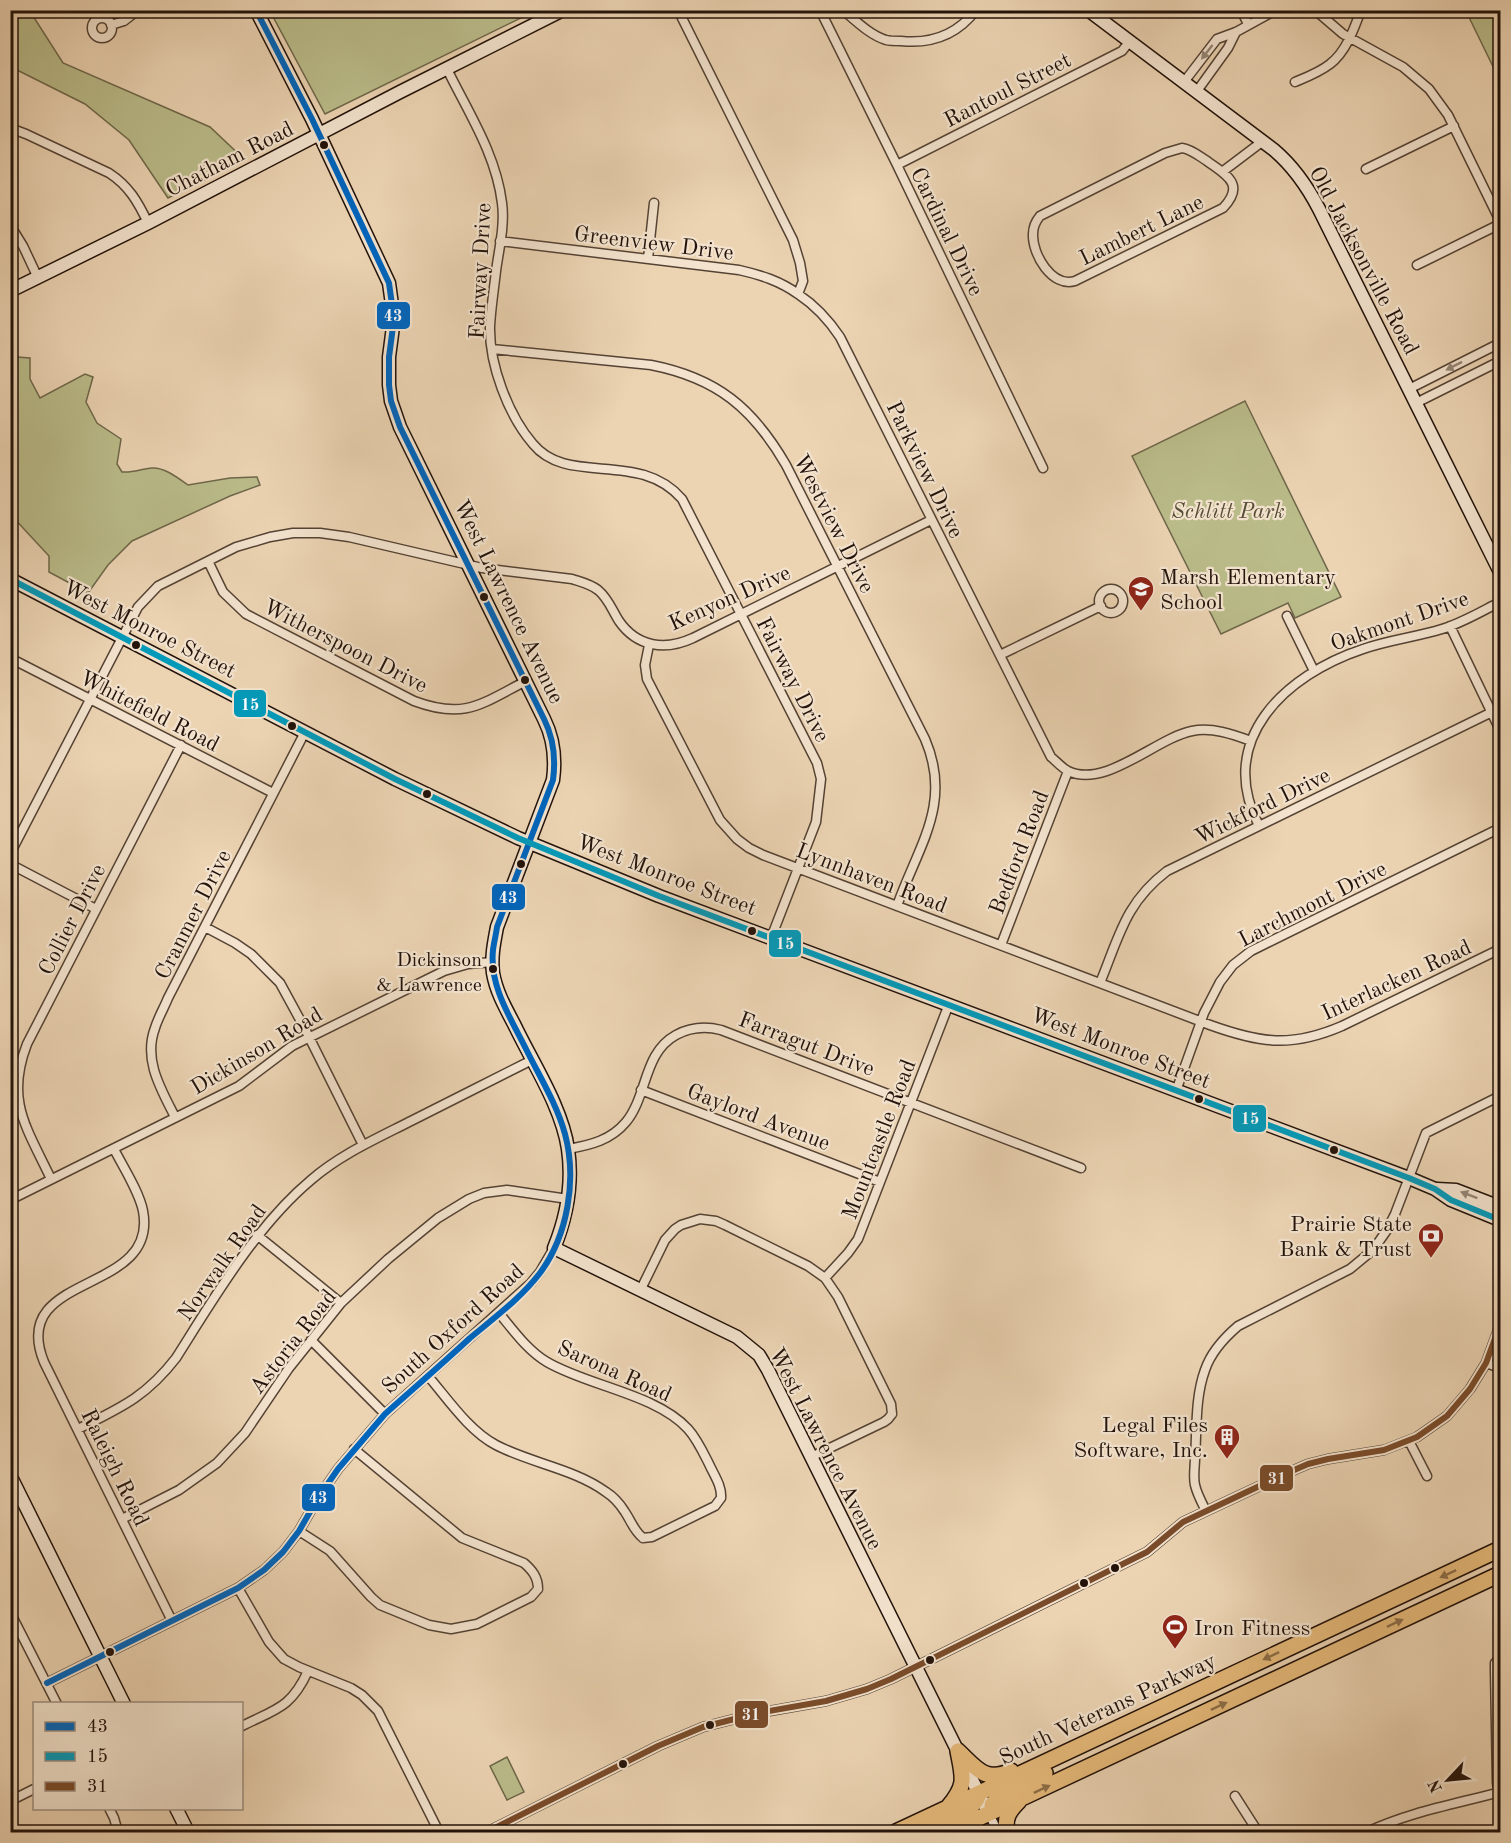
<svg xmlns="http://www.w3.org/2000/svg" width="1511" height="1843" viewBox="0 0 1511 1843" font-family="'Old Standard TT',serif">
<style>
.green{fill:#babc8a;stroke:#6e674a;stroke-width:1.5}
.lines{fill:none;stroke-linecap:round;stroke-linejoin:round}
.street-casing{stroke:#544234;stroke-width:11}
.secondary-casing{stroke:#22120a;stroke-width:15}
.highway-casing{stroke:#22120a;stroke-width:18}
.street{stroke:#f3e3ce;stroke-width:8}
.secondary{stroke:#f3e3ce;stroke-width:12}
.highway{stroke:#e6ba7a;stroke-width:15}
.bus-1-casing{stroke:#f3e3ce;stroke-width:10}
.bus-2-casing{stroke:#f3e3ce;stroke-width:10}
.bus-3-casing{stroke:#f3e3ce;stroke-width:10}
.bus-1{stroke:#0065bd;stroke-width:6}
.bus-2{stroke:#039aba;stroke-width:6}
.bus-3{stroke:#7a4b2a;stroke-width:6}
.oneway{fill:#958576}
.oneway2{fill:#8e6e48}
.bus-dot{fill:#22120a;stroke:#f3e3ce;stroke-width:2}
.labels{text-anchor:middle;stroke-width:4.5;stroke-linejoin:round;paint-order:stroke}
.bus-label{font-size:20px;fill:#22120a;stroke:#f3e3ce;text-anchor:end}
.street-label{font-size:22px;fill:#22120a;stroke:#f3e3ce}
.park-label{font-size:22px;font-style:italic;fill:#574e37;stroke:#f3e3ce}
.poi-label{font-size:22px;fill:#22120a;stroke:#f3e3ce;text-anchor:start}
.line-badge{stroke:#f3e3ce;stroke-width:2}
.badge-label{font-size:16px;text-anchor:middle;font-weight:bold;fill:#fff}
</style>
<rect width="100%" height="100%" fill="#ecd4b3"/>
<filter id="stains"><feTurbulence type="fractalNoise" baseFrequency=".00333" numOctaves="4"/><feColorMatrix values="0 0 0 0 .2 0 0 0 0 .09 0 0 0 0 .02 0 0 0 .5 -.17"/></filter>
<radialGradient id="worn" r=".72"><stop offset=".6" stop-color="#630" stop-opacity="0"/><stop offset="1" stop-color="#630" stop-opacity=".3"/></radialGradient>
<path class="green" d="M10,11H36L33,16L63,63L210,127L245,160L168,198L129,140L85,104L11,67Z
M270,11H535L325,114Z
M1466,11H1500V81Z
M17,357L30,358V379L40,398L85,374L93,377L86,402L97,423L121,439L117,464L122,472C133,473 141,469 152,468C164,467 178,478 188,485L230,478L257,477L260,485L230,496L132,541L108,565L88,593L49,572V556L11,515L10,363Z
M1245,401L1341,597L1295,618L1288,603L1221,634L1132,456Z
M507,1757L524,1792L507,1800L490,1766Z"/>
<g class="lines">
<g class="street-casing">
<path id="street" d="M678,10L793,240L800,263L803,281L798,294C816,306 828,319 840,337L1051,757C1056,761 1062,768 1068,771C1106,789 1156,738 1192,731C1212,727 1232,734 1251,741
M820,10L897,165L1043,468
M843,10C856,21 870,35 886,40C890,41 896,41 901,41C931,44 957,35 976,10
M1241,10L1248,24
M1315,10L1343,34L1403,67L1429,89L1448,115L1500,221
M92 28a10 10 0 1 1 20 0a10 10 0 1 1-20 0Z
M111,25L124,21L138,10
M447,69C468,112 496,154 502,203C505,225 499,249 496,271C494,289 491,308 490,326C489,364 508,415 533,444C568,487 639,449 682,499L817,763L821,779L816,822L771,938
M1184,82L1217,39L1236,32L1276,10
M1295,82C1307,77 1320,72 1330,64C1346,52 1354,29 1361,10
M1197,91L1228,48L1236,32
M10,128L26,134L109,173C129,186 138,202 148,223
M1182,148C1191,149 1199,156 1207,161C1226,175 1246,184 1223,208L1075,281C1052,288 1032,254 1033,234C1033,227 1035,222 1040,216L1165,153Z
M897,165L1122,51L1130,41
M1366,169L1454,126
M1222,172L1263,141
M10,225L23,246L38,278
M500,241L739,270C761,275 780,281 798,294
M648,259L654,203
M1417,265L1500,224
M492,349L651,365C717,378 753,408 786,465L925,739C953,804 918,846 897,906
M1409,389L1500,343
M1416,403L1500,361
M208,561L223,592L246,614L414,701C465,720 481,704 526,681
M1099 601a12 12 0 1 1 24 0a12 12 0 1 1-24 0Z
M1287,616L1314,671
M1450,626L1500,730
M649,645L645,665L647,679L720,820L737,839L749,848L763,855L1210,1025C1260,1043 1291,1048 1342,1026L1500,949
M1000,655L1101,606
M10,658L273,793
M1259,826C1215,740 1285,675 1363,649C1389,640 1416,637 1442,629C1462,623 1482,611 1500,602
M10,854L138,607L158,586L236,547L270,537L293,533H320L349,537L482,568L572,579C581,582 590,584 598,590C608,598 612,610 619,621C637,647 665,651 693,638L931,520
M10,864L96,909
M205,927L235,943L251,954L280,983L304,1027L363,1145
M1001,945L1068,771
M1100,983C1119,937 1125,903 1167,871L1492,712
M641,1090L880,1182
M1176,1091L1204,1013L1220,982L1233,965L1251,951L1267,943L1500,828
M175,1117C161,1089 143,1060 155,1028C158,1018 164,1008 168,998L305,732
M114,1149C123,1167 139,1191 143,1211C159,1296 7,1271 44,1362L172,1621
M568,1149C591,1145 611,1140 626,1122C648,1095 643,1053 676,1035C691,1027 705,1026 721,1030L1081,1168
M51,1179C27,1128 5,1101 27,1044L181,745
M10,1200L239,1086L292,1046L444,971L468,964L493,962
M257,1235L341,1303
M825,1278L848,1253L858,1239L949,1004
M641,1289L665,1240L675,1229L681,1225L700,1219L716,1221L725,1225L808,1266L825,1278L838,1297L891,1404L892,1414
M499,1313C513,1330 528,1351 547,1362C588,1386 656,1394 688,1429C697,1439 703,1452 709,1464C714,1475 722,1486 721,1498
M311,1340L385,1414
M1486,1363L1500,1368
M428,1376C447,1398 469,1431 496,1445C530,1463 575,1469 606,1492C614,1497 620,1504 625,1512C631,1521 634,1531 643,1538
M78,1429C120,1408 146,1397 176,1358C214,1298 256,1226 311,1180C341,1154 378,1138 413,1120C453,1100 492,1080 532,1060
M1409,1441L1427,1476
M354,1449L462,1538L524,1563C532,1570 538,1577 538,1589
M811,1457L884,1422L888,1419L892,1414
M10,1505L22,1499
M1206,1511C1202,1503 1197,1494 1195,1485C1193,1477 1195,1466 1195,1458C1197,1429 1195,1397 1205,1370C1211,1352 1224,1338 1238,1326L1350,1269L1373,1250L1387,1230L1395,1214L1426,1133L1500,1096
M122,1519L179,1490L217,1463L245,1433L289,1368L341,1303L388,1259L438,1218L469,1199L484,1193L507,1190L568,1199
M299,1531L330,1551L371,1597L380,1605L429,1625L451,1629L477,1624L531,1597L538,1589
M643,1538L652,1537L715,1506L721,1498
M238,1588L269,1642L284,1659L299,1667L351,1688L362,1695L378,1711L439,1832
M10,1612L57,1704
M1500,1658L1495,1663V1670L1497,1782L1500,1806
M47,1683L238,1588L264,1570L283,1552L299,1531L318,1498L338,1469L385,1414L531,1283L540,1272L554,1248
M242,1726C276,1709 291,1708 308,1671
M1235,1796L1258,1832
M10,1801L34,1789
M109,1808L114,1818L118,1832
M989,1814L998,1832
M487,1832L658,1746L703,1727L758,1713L826,1701L867,1689L891,1679L1147,1552L1183,1522L1285,1474L1308,1464L1328,1459L1384,1450L1417,1437L1447,1416L1470,1389L1486,1363L1500,1325
M1367,1832C1409,1812 1456,1804 1500,1792"/>
</g>
<g class="secondary-casing">
<path id="secondary" d="M256,10L312,119L389,283L394,319L389,357V385L391,401L400,427L544,719C554,739 556,758 553,780L497,927C494,943 491,957 493,973C496,991 505,1007 514,1024C532,1062 562,1107 568,1149C573,1183 567,1216 554,1248L737,1337L759,1355L768,1370L989,1814
M1088,10L1274,150C1294,167 1307,186 1319,209L1500,572
M10,291L148,223L400,92L563,10
M10,579L395,779L518,838L659,896L1409,1178L1435,1189L1451,1200L1500,1220
M1437,1189L1456,1190L1500,1207
M10,1475L124,1704
M176,1808L188,1832"/>
</g>
<g class="highway-casing">
<path id="highway" d="M958,1751C976,1768 985,1783 1011,1771
M992,1805L998,1798L1045,1773
M949,1806C967,1784 963,1778 958,1751
M896,1832L1500,1549
M926,1832C941,1824 977,1811 979,1793
M949,1832L1500,1574
M1007,1832C1004,1818 1009,1811 1019,1801"/>
</g>
<use href="#street" class="street"/>
<use href="#secondary" class="secondary"/>
<use href="#highway" class="highway"/>
<g class="bus-1-casing">
<path id="bus-1" d="M47,1683L238,1588L264,1570L283,1552L299,1531L318,1498L338,1469L385,1414C413,1389 442,1364 470,1338C494,1318 521,1298 540,1273C568,1235 577,1179 565,1134C557,1105 541,1079 527,1051C512,1020 489,987 493,950C494,942 496,935 497,927L553,780C556,758 554,739 544,719L400,427L391,401L389,385V357L394,319L389,283L312,119L256,10"/>
</g>
<g class="bus-2-casing">
<path id="bus-2" d="M10,579L395,779L518,838L659,896L1409,1178L1435,1189L1451,1200L1500,1220"/>
</g>
<g class="bus-3-casing">
<path id="bus-3" d="M487,1832L658,1746L703,1727L758,1713L826,1701L867,1689L891,1679L1147,1552L1183,1522L1285,1474L1308,1464L1328,1459L1384,1450L1417,1437L1447,1416L1470,1389L1486,1363L1500,1325"/>
</g>
<use href="#bus-1" class="bus-1"/>
<use href="#bus-2" class="bus-2"/>
<use href="#bus-3" class="bus-3"/>
</g>
<defs><path id="oneway-solid" d="M-6-.8H1V-3.2L6.5 0L1 3.2V.8H-6Z" transform="scale(1.5)"/></defs>
<g class="oneway">
<use href="#oneway-solid" transform="translate(1207 52) rotate(128)"/>
<use href="#oneway-solid" transform="translate(1454 366) rotate(153)"/>
<use href="#oneway-solid" transform="translate(1469 1195) rotate(-159)"/>
</g>
<g class="oneway2">
<use href="#oneway-solid" transform="translate(1448 1574) rotate(155)"/>
<use href="#oneway-solid" transform="translate(1395 1623) rotate(-25)"/>
<use href="#oneway-solid" transform="translate(1271 1656) rotate(155)"/>
<use href="#oneway-solid" transform="translate(1219 1706) rotate(-25)"/>
<use href="#oneway-solid" transform="translate(1042 1789) rotate(-25)"/>
</g>
<defs>
<g id="school-pin" transform="scale(1.35)"><path d="M0 17L-7.5 6A9.5 9.5 0 1 1 7.5 6Z" fill="#8f2418" stroke="#f3e3ce"/><path d="M0-5L7-2L0 1L-7-2ZM-4 1L0 2.5L4 1V4Q0 6-4 4Z" fill="#fff"/></g>
<g id="bank-pin" transform="scale(1.35)"><path d="M0 17L-7.5 6A9.5 9.5 0 1 1 7.5 6Z" fill="#8f2418" stroke="#f3e3ce"/><path d="M-6-4H6V4H-6ZM0-2.3a2.3 2.3 0 1 0 0 4.6a2.3 2.3 0 1 0 0-4.6Z" fill="#fff"/></g>
<g id="building-pin" transform="scale(1.35)"><path d="M0 17L-7.5 6A9.5 9.5 0 1 1 7.5 6Z" fill="#8f2418" stroke="#f3e3ce"/><path d="M-4-6H4V6H1V3H-1V6H-4ZM-2.5-4.3h1.7v1.8h-1.7ZM.8-4.3h1.7v1.8H.8ZM-2.5-1h1.7V.8h-1.7ZM.8-1h1.7V.8H.8Z" fill="#fff"/></g>
<g id="stadium-pin" transform="scale(1.35)"><path d="M0 17L-7.5 6A9.5 9.5 0 1 1 7.5 6Z" fill="#8f2418" stroke="#f3e3ce"/><path d="M0-5a6.5 5 0 1 0 0 10a6.5 5 0 1 0 0-10ZM-3.5-1.8h7v3.6h-7Z" fill="#fff"/></g>
</defs>
<g fill-rule="evenodd">
<use href="#school-pin" x="1141" y="589"/>
<use href="#bank-pin" x="1431" y="1236"/>
<use href="#building-pin" x="1227" y="1437"/>
<use href="#stadium-pin" x="1175" y="1627"/>
</g>
<g class="bus-dot">
<circle cx="324" cy="145" r="5"/>
<circle cx="484" cy="597" r="5"/>
<circle cx="136" cy="645" r="5"/>
<circle cx="525" cy="680" r="5"/>
<circle cx="292" cy="726" r="5"/>
<circle cx="427" cy="794" r="5"/>
<circle cx="521" cy="864" r="5"/>
<circle cx="752" cy="931" r="5"/>
<circle cx="493" cy="969" r="5"/>
<circle cx="1199" cy="1099" r="5"/>
<circle cx="1334" cy="1150" r="5"/>
<circle cx="1115" cy="1568" r="5"/>
<circle cx="1084" cy="1583" r="5"/>
<circle cx="110" cy="1652" r="5"/>
<circle cx="930" cy="1660" r="5"/>
<circle cx="710" cy="1725" r="5"/>
<circle cx="623" cy="1764" r="5"/>
</g>
<g class="labels">
<g class="bus-label">
<text x="482" y="966">Dickinson<tspan x="482" dy="25">&amp; Lawrence</tspan></text>
</g>
<g class="street-label">
<text transform="translate(1007 89) rotate(-27)" y="8">Rantoul Street</text>
<text transform="translate(229 158) rotate(-27)" y="8">Chatham Road</text>
<text transform="translate(1141 229) rotate(-26)" y="8">Lambert Lane</text>
<text transform="translate(948 231) rotate(64)" y="8">Cardinal Drive</text>
<text transform="translate(654 242) rotate(7)" y="8">Greenview Drive</text>
<text transform="translate(1365 260) rotate(62)" y="8">Old Jacksonville Road</text>
<text transform="translate(479 271) rotate(-87)" y="8">Fairway Drive</text>
<text transform="translate(926 469) rotate(64)" y="8">Parkview Drive</text>
<text transform="translate(835 523) rotate(63)" y="8">Westview Drive</text>
<text transform="translate(729 597) rotate(-24)" y="8">Kenyon Drive</text>
<text transform="translate(510 601) rotate(64)" y="8">West Lawrence Avenue</text>
<text transform="translate(1399 620) rotate(-19)" y="8">Oakmont Drive</text>
<text transform="translate(150 628) rotate(27)" y="8">West Monroe Street</text>
<text transform="translate(346 645) rotate(27)" y="8">Witherspoon Drive</text>
<text transform="translate(794 679) rotate(63)" y="8">Fairway Drive</text>
<text transform="translate(150 710) rotate(27)" y="8">Whitefield Road</text>
<text transform="translate(1262 805) rotate(-26)" y="8">Wickford Drive</text>
<text transform="translate(1018 852) rotate(-69)" y="8">Bedford Road</text>
<text transform="translate(667 874) rotate(21)" y="8">West Monroe Street</text>
<text transform="translate(872 877) rotate(21)" y="8">Lynnhaven Road</text>
<text transform="translate(1312 903) rotate(-27)" y="8">Larchmont Drive</text>
<text transform="translate(192 914) rotate(-63)" y="8">Cranmer Drive</text>
<text transform="translate(71 919) rotate(-63)" y="8">Collier Drive</text>
<text transform="translate(1396 979) rotate(-25)" y="8">Interlacken Road</text>
<text transform="translate(807 1043) rotate(21)" y="8">Farragut Drive</text>
<text transform="translate(1121 1047) rotate(21)" y="8">West Monroe Street</text>
<text transform="translate(256 1050) rotate(-31)" y="8">Dickinson Road</text>
<text transform="translate(759 1116) rotate(21)" y="8">Gaylord Avenue</text>
<text transform="translate(878 1139) rotate(-69)" y="8">Mountcastle Road</text>
<text transform="translate(221 1262) rotate(-55)" y="8">Norwalk Road</text>
<text transform="translate(452 1328) rotate(-42)" y="8">South Oxford Road</text>
<text transform="translate(292 1341) rotate(-52)" y="8">Astoria Road</text>
<text transform="translate(615 1370) rotate(24)" y="8">Sarona Road</text>
<text transform="translate(827 1448) rotate(63)" y="8">West Lawrence Avenue</text>
<text transform="translate(116 1467) rotate(64)" y="8">Raleigh Road</text>
<text transform="translate(1107 1708) rotate(-25)" y="8">South Veterans Parkway</text>
</g>
<g class="park-label">
<text x="1228" y="518">Schlitt Park</text>
</g>
<g class="poi-label">
<text x="1160" y="584">Marsh Elementary<tspan x="1160" dy="25">School</tspan></text>
<text x="1412" y="1231" text-anchor="end">Prairie State<tspan x="1412" dy="25">Bank &amp; Trust</tspan></text>
<text x="1208" y="1432" text-anchor="end">Legal Files<tspan x="1208" dy="25">Software, Inc.</tspan></text>
<text x="1194" y="1635">Iron Fitness</text>
</g>
</g>
<g class="line-badge">
<rect x="376" y="301" width="35" height="29" rx="6" fill="#0065bd"/>
<rect x="233" y="689" width="34" height="29" rx="6" fill="#039aba"/>
<rect x="491" y="883" width="35" height="28" rx="6" fill="#0065bd"/>
<rect x="768" y="929" width="34" height="29" rx="6" fill="#039aba"/>
<rect x="1232" y="1104" width="35" height="29" rx="6" fill="#039aba"/>
<rect x="1259" y="1464" width="35" height="28" rx="6" fill="#7a4b2a"/>
<rect x="301" y="1483" width="35" height="29" rx="6" fill="#0065bd"/>
<rect x="734" y="1700" width="35" height="29" rx="6" fill="#7a4b2a"/>
</g>
<g class="badge-label">
<text x="393" y="321">43</text>
<text x="250" y="710">15</text>
<text x="508" y="903">43</text>
<text x="785" y="949">15</text>
<text x="1250" y="1124">15</text>
<text x="1277" y="1484">31</text>
<text x="318" y="1503">43</text>
<text x="751" y="1720">31</text>
</g>
<rect width="1511" height="1843" fill="none" stroke="#ecd4b3" stroke-width="36"/>
<rect x="12" y="12" width="1487" height="1819" fill="none" stroke="#22120a" stroke-width="3"/>
<rect x="18" y="18" width="1475" height="1807" fill="none" stroke="#22120a" stroke-width="1.5"/>
<rect x="33" y="1702" width="210" height="108" fill="#f3e3ce" stroke="#9f8f80" stroke-width="1.5"/>
<rect x="45" y="1722" width="30" height="9" fill="#0065bd" stroke="#9f8f80" stroke-width="1.5"/>
<text x="87" y="1732" font-size="18" fill="#22120a">43</text>
<rect x="45" y="1752" width="30" height="9" fill="#039aba" stroke="#9f8f80" stroke-width="1.5"/>
<text x="87" y="1762" font-size="18" fill="#22120a">15</text>
<rect x="45" y="1782" width="30" height="9" fill="#7a4b2a" stroke="#9f8f80" stroke-width="1.5"/>
<text x="87" y="1792" font-size="18" fill="#22120a">31</text>
<g transform="translate(1448 1780) rotate(244)" stroke="#f3e3ce" stroke-width="4.5" paint-order="stroke">
<path d="M0-4.5L10 22L0 15L-10 22Z" fill="#22120a"/>
<text y="-9" font-size="16" font-weight="bold" text-anchor="middle" fill="#22120a">N</text>
</g>
<rect width="100%" height="100%" filter="url(#stains)"/>
<rect width="100%" height="100%" fill="url(#worn)"/>
</svg>
